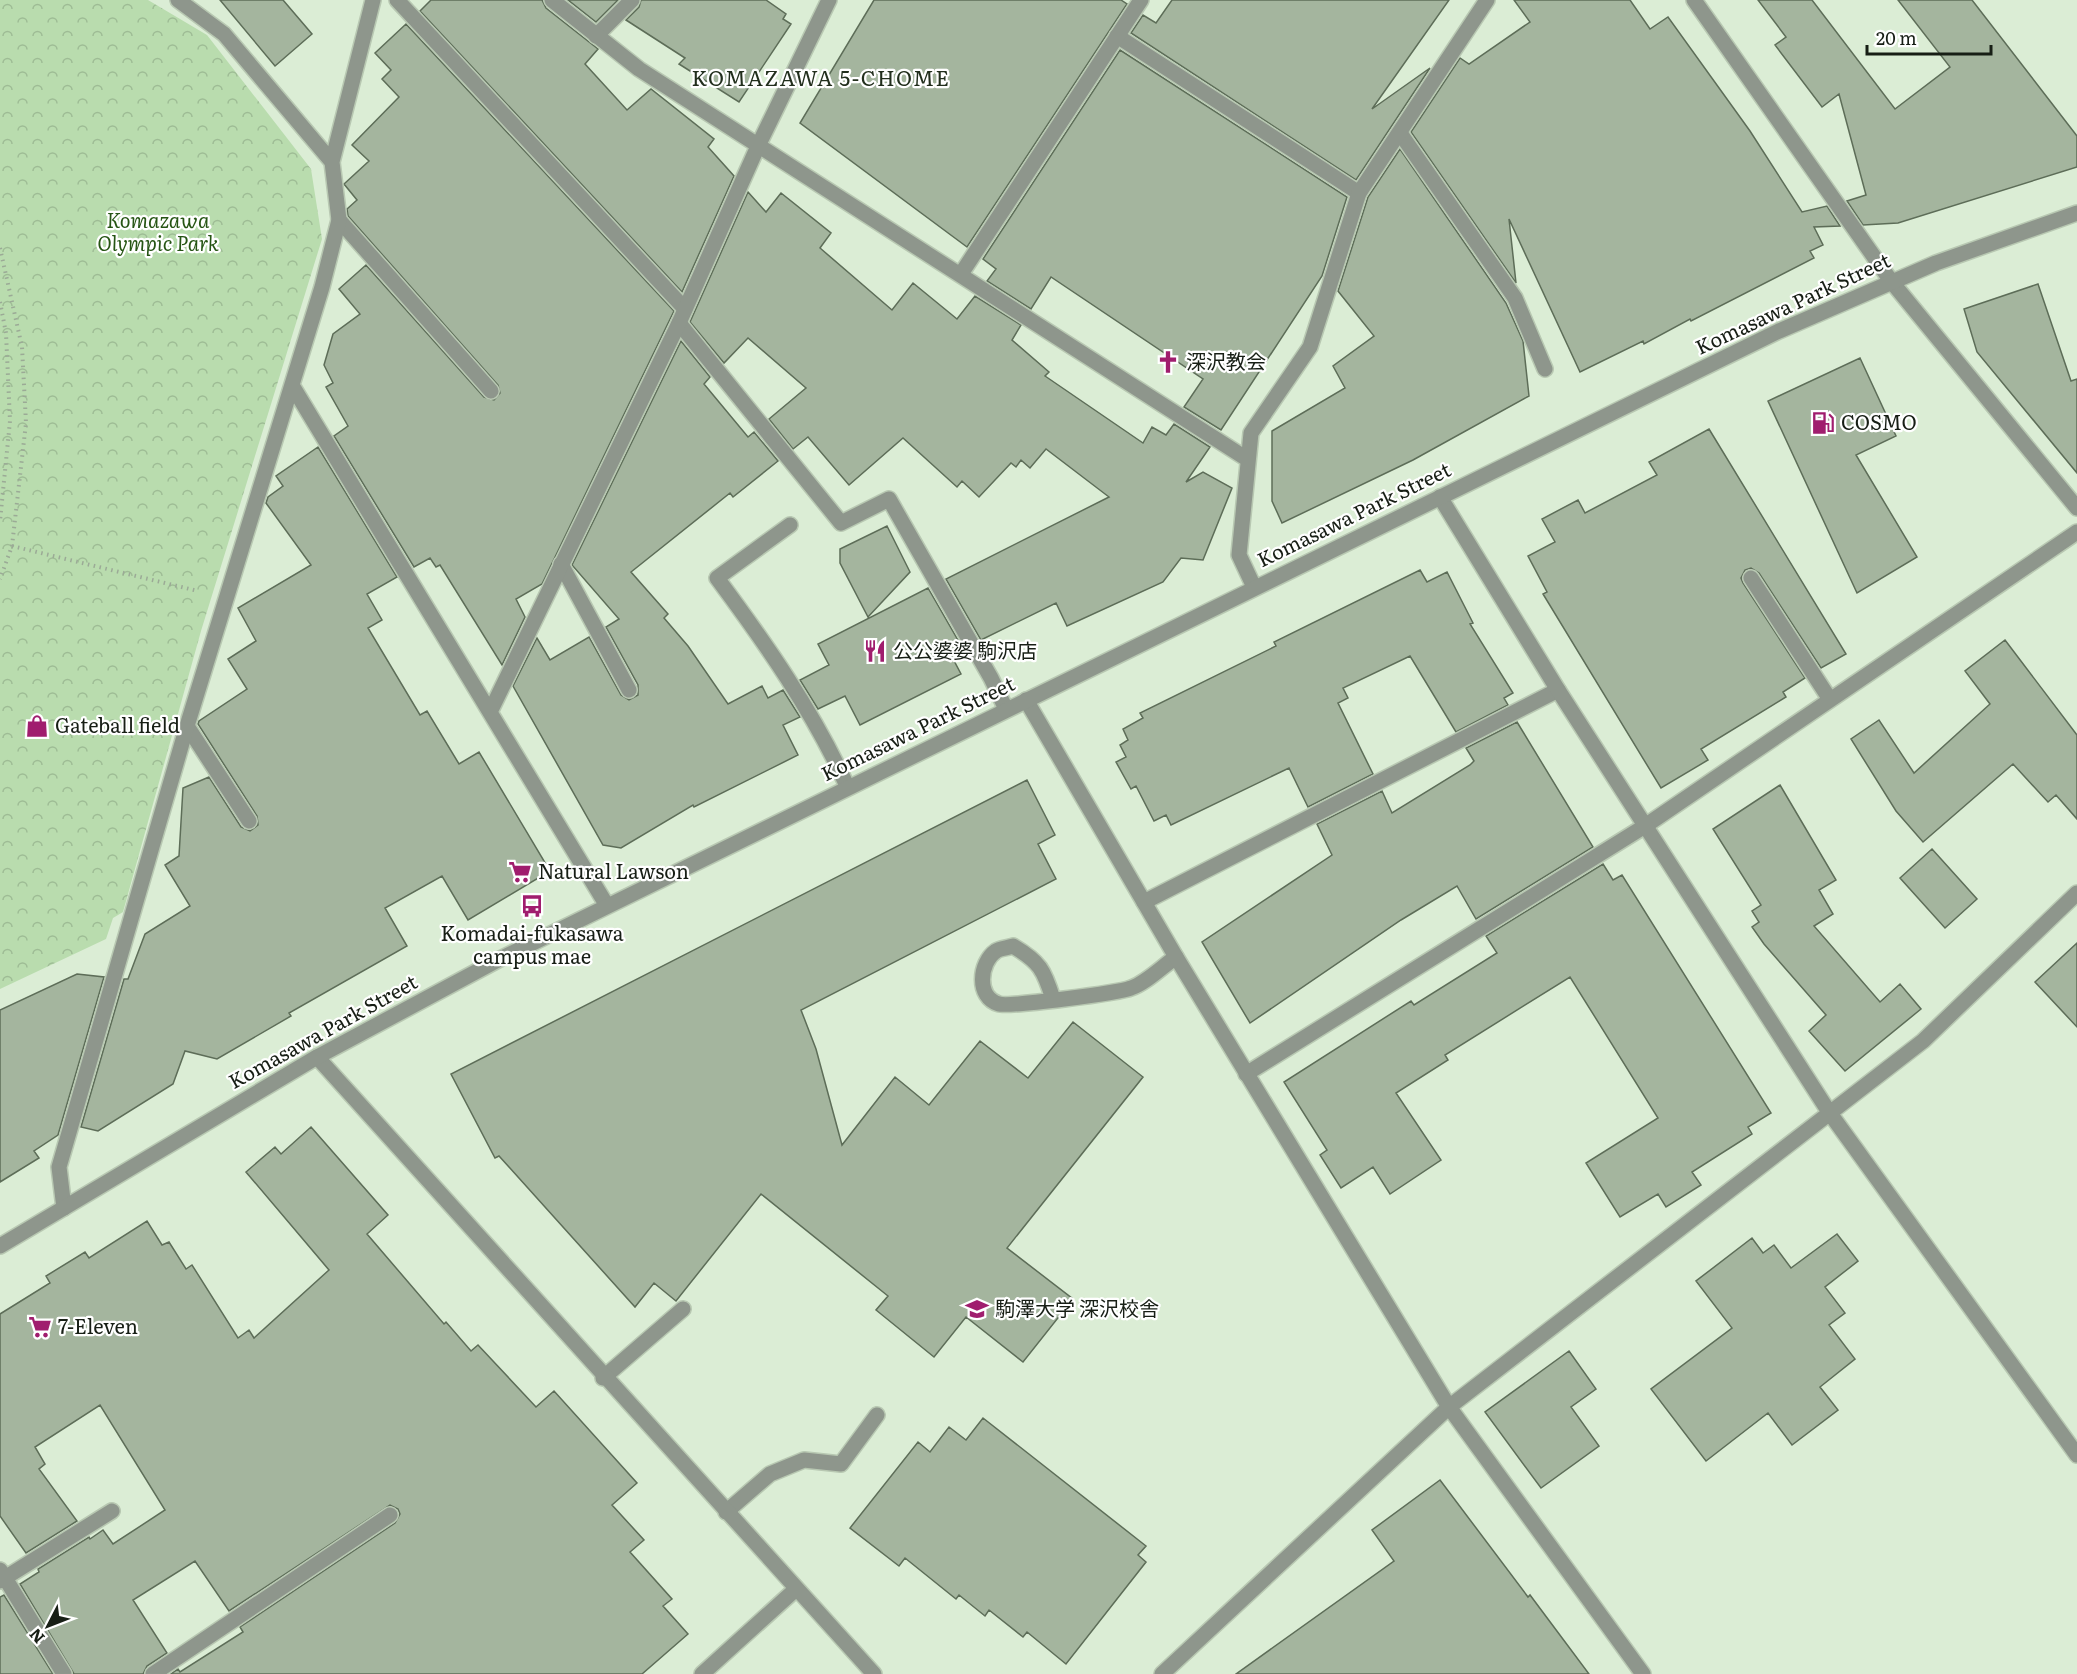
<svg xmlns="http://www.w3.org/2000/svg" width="2077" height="1674" viewBox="0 0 2077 1674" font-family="Literata,'Noto Sans JP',serif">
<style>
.forest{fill:url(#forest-crowns)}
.building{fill:#a4b59e;stroke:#5d6d58;stroke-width:1.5}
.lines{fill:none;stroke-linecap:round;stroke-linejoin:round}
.service-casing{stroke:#b8c8b2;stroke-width:18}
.minor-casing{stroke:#b8c8b2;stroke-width:18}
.tertiary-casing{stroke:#b8c8b2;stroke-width:18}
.path{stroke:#9baa96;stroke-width:4;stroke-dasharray:1.5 4.5;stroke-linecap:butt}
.service{stroke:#8e968c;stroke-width:15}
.minor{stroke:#8e968c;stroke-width:15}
.tertiary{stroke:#8e968c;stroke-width:15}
.labels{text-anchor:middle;stroke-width:4.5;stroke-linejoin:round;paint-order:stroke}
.park-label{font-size:20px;font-style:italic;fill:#265514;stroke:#fff}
.street-label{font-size:20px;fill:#171e15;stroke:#fff}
.poi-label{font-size:20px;fill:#171e15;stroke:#fff;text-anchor:start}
.neighbourhood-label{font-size:21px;letter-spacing:1.5px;fill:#222f1d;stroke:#fff}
</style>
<defs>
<pattern id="forest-crowns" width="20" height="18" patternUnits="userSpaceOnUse" patternTransform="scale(1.5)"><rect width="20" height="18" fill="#b9dcae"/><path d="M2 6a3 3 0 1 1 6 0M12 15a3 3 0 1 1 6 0" fill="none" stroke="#9ebc95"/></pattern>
</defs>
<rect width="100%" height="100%" fill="#dbedd5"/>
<path class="forest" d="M0,0H148L207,35L311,169L322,239L201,631L123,912L113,918L106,939L0,989Z"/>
<path class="building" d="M220,0H283L312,34L275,66Z
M431,0H542L546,8L598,49L585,64L627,110L651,89L714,139L708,147L734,176L682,292L420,11Z
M568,0H618L596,22Z
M641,0H766L786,14L783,19L791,24L739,102L679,64L685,58L626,20L639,7Z
M874,0H1121L1127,4L967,247L800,123Z
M1172,0H1449L1372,109L1430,68L1356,180L1131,33L1143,15L1156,23Z
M1514,0H1630L1650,29L1668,17L1750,131L1802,212L1827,206L1840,226L1814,227L1823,245L1810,251L1814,258L1691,321L1690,319L1644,344L1643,341L1580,372L1509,219L1516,283L1411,132L1460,58L1469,64L1530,22Z
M1758,0H1812L1895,109L1950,67L1898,0H1972L2077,136V167L1898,223L1863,225L1847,201L1866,195L1839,94L1822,107L1775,45L1786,37Z
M406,24L674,311L542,584L516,599L525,617L502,665L440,565L436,567L430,558L414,567L334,436L348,426L326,387L333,383L324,365L333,334L360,314L339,289L366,265L484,397L494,400L500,393L498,385L348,216L347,209L357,200L344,184L369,161L352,145L399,97L382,79L391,70L375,53Z
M1120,50L1347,197L1322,276L1221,430L1184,407L1203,379L1051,277L1031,309L987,281L996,269L983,259Z
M1400,149L1506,303L1523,341L1529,396L1413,460L1282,523L1272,501V431L1345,388L1333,366L1374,336L1338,291L1368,197Z
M748,192L766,212L781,193L831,233L820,248L892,310L913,283L957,319L975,296L1021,325L1012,340L1049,372L1045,376L1143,443L1152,427L1166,435L1174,424L1210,447L1186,482L1203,472L1232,488L1203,560L1181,558L1163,582L1067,626L1056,603L981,640L946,579L1109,497L1046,449L1030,468L1021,460L1016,467L1011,463L979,497L962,481L957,487L903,438L849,485L808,437L793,449L769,419L806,388L748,338L724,363L690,322Z
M2038,284L2071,381L2077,379V473L1977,352L1964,309Z
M681,341L710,377L704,384L748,437L754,432L778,461L733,497L730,493L631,572L668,614L664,618L688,646L728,704L762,686L768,698L783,690L800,717L783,725L798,755L694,807L693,805L621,848L603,845L513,686L537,638L550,660L589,637L621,695L629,700L638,695V685L606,627L619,619L572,565Z
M1860,358L1896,436L1856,455L1917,557L1857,593L1768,401Z
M1709,429L1846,654L1821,668L1759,573L1751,568L1745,570L1741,578L1743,583L1805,678L1783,692L1786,697L1701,749L1708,760L1661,788L1543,594L1547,592L1528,556L1555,542L1542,519L1578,500L1585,513L1657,475L1649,462Z
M318,447L397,577L367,594L382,620L368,628L420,715L427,711L459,764L479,752L550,871L468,920L442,876L385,908L407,946L289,1013L291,1016L217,1059L185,1051L173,1084L98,1131L81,1127L124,979H128L145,934L190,906L165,865L179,856L183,788L209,777L241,827L250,831L258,825L257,816L198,724L199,721L247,689L228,659L256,641L238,608L311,565L266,503L268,497L283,486L276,476Z
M887,526L910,572L868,617L840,563V549Z
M1420,570L1427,582L1447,572L1473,623L1470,624L1513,693L1504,698L1508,705L1456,732L1410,656L1343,688L1348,698L1338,703L1373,774L1308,807L1289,768L1171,825L1166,815L1154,821L1136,786L1131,789L1116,762L1126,757L1120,745L1128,740L1123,729L1143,718L1140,713L1276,646L1274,642Z
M928,588L963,649L951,655L961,674L860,725L845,696L818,709L800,680L829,665L818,644Z
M2005,640L2077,735V819L2056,795L2048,802L2013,764L1923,842L1896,811L1851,739L1879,720L1914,773L1990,704L1965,671Z
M1517,722L1593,847L1476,919L1457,886L1401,920L1250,1023L1202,942L1332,855L1317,824L1382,791L1392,813L1470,765L1474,761L1466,748Z
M1027,780L1055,835L1038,844L1056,879L801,1010L816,1049L842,1145L895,1077L929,1105L980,1041L1028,1078L1073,1022L1143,1077L1007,1248L1073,1299L1023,1362L966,1317L934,1357L876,1310L888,1296L761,1194L676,1301L654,1283L635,1307L499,1156L495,1158L451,1074Z
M1780,785L1836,880L1819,890L1833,914L1814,926L1880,1002L1900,984L1921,1009L1845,1071L1809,1031L1826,1015L1764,944L1752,927L1759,922L1752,911L1761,905L1713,829Z
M1932,849L1977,899L1945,928L1900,878Z
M1603,864L1613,880L1622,875L1771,1113L1748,1127L1752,1134L1692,1172L1701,1185L1666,1207L1658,1194L1620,1217L1586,1163L1658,1118L1570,977L1445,1055L1448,1060L1396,1093L1441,1160L1390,1194L1373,1167L1341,1188L1320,1155L1327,1150L1284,1082L1411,1001L1414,1005L1497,953L1486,936Z
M2077,943V1027L2035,982Z
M77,974L104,977L58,1135L34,1151L39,1158L0,1182V1010Z
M311,1127L388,1215L367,1234L444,1324L446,1322L471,1351L478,1345L536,1407L554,1391L637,1483L612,1505L644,1540L630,1552L672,1599L663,1606L688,1634L642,1674H171L178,1669L180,1672L243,1632L240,1627L395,1523L400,1514L398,1509L390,1505L229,1611L195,1561L133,1600L167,1653L147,1666L143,1674H74L20,1584L39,1572L38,1569L89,1537L90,1539L103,1530L113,1544L165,1510L100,1405L35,1447L45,1464L39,1469L77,1521L26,1553L0,1516V1314L50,1283L46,1276L85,1252L89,1258L147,1221L162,1245L169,1242L186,1269L192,1265L238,1338L249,1330L254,1338L329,1270L246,1172L275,1147L281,1154Z
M1837,1234L1858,1261L1825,1287L1845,1313L1829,1325L1855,1359L1820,1387L1838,1410L1792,1445L1768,1413L1706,1461L1651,1389L1732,1328L1696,1281L1752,1238L1763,1253L1774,1245L1791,1268Z
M1569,1351L1596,1389L1571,1407L1599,1446L1541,1488L1485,1412Z
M983,1418L1146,1546L1138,1555L1146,1562L1066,1664L1027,1632L1023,1637L989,1610L985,1616L959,1595L956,1599L905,1558L899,1566L850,1528L918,1442L930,1452L949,1427L966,1440Z
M1440,1480L1528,1597L1530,1595L1589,1674H1236L1394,1561L1372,1530Z
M4,1595L53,1674H0V1597Z"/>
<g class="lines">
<g class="service-casing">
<path id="service" d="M397,0L685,309
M596,36L632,0
M1117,36L1359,193
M1400,133L1515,298L1545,369
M339,220L491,391
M679,323L841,523L889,499L991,678L1006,709
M790,525L717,578C766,644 813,711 847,786
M561,564L629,690
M1751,578L1829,698
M187,726L249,821
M1144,902L1558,690
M1053,999C1044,970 1040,962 1013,946C1008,948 1000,948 996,951C979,963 976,997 999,1004C1009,1007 1119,993 1131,988C1146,983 1163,966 1176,957
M1246,1074L1645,826L2077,532
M603,1378L683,1309
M726,1512L770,1474L804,1460L841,1464L877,1415
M153,1674L390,1515"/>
</g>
<g class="minor-casing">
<path id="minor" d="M178,0L224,34L332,162
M552,0L639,69L1247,459
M1694,0L1891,281L2077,508
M961,274L1141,0
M293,387L606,904
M1440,497L1558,690L1829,1112L2077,1455
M1254,587L1239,555L1251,433L1310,347L1359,193L1487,0
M1026,700L1176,957L1449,1407L1643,1674
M491,710L679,323L758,146L829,0
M317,1057L874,1674
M64,1208L59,1167L187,726L322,287L339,220L332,162L373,0
M0,1570L64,1674
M0,1581L112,1511
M702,1674L796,1589
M1162,1674L1449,1407L1923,1041L2077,893"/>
</g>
<g class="tertiary-casing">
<path id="tertiary" d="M0,1246L317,1057L498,960L1779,331L1936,263L2077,213"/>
</g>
<path class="path" d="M0,248L22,347L26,423L12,546L0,579
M0,302L6,333L10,421L0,521
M12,546L198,591"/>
<use href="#service" class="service"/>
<use href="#minor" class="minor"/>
<use href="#tertiary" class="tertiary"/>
</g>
<defs>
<g id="church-bare" transform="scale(1.8)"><path d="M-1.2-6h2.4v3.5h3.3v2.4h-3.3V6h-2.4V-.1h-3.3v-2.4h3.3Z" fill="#a01d6e" stroke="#fff" stroke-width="2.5" paint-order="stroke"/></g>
<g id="fuel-bare" transform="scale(1.8)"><path d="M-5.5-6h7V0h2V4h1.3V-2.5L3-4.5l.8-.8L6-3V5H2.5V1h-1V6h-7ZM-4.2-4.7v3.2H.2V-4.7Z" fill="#a01d6e" stroke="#fff" stroke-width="2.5" paint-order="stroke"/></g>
<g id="restaurant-bare" transform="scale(1.8)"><path d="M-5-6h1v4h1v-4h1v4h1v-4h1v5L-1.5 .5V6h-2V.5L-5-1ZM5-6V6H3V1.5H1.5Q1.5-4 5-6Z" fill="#a01d6e" stroke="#fff" stroke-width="2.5" paint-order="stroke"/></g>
<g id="shop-bare" transform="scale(1.8)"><path d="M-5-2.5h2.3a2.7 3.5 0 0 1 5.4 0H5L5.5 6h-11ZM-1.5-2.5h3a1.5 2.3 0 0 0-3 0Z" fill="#a01d6e" stroke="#fff" stroke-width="2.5" paint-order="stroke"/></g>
<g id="supermarket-bare" transform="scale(1.8)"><path d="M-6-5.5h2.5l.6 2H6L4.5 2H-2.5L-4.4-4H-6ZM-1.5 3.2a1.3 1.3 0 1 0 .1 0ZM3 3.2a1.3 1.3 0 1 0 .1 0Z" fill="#a01d6e" stroke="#fff" stroke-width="2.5" paint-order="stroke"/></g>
<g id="bus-bare" transform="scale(1.8)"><path d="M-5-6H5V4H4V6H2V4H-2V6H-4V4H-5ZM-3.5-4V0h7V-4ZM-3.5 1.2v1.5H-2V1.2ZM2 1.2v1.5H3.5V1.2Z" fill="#a01d6e" stroke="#fff" stroke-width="2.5" paint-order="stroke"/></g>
<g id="university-bare" transform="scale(1.8)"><path d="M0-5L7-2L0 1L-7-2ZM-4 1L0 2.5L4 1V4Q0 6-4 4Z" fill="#a01d6e" stroke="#fff" stroke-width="2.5" paint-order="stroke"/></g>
</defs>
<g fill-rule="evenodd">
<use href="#church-bare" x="1168" y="362"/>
<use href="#fuel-bare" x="1823" y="423"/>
<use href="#restaurant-bare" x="875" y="651"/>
<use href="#shop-bare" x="37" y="726"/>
<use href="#supermarket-bare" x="520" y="872"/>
<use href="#bus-bare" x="532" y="906"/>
<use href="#university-bare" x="977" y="1309"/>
<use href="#supermarket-bare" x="40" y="1327"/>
</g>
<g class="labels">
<g class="park-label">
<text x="158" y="228">Komazawa<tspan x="158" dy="23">Olympic Park</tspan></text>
</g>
<g class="street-label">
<text transform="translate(1793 304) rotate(-25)" y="7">Komasawa Park Street</text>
<text transform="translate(1354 515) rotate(-26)" y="7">Komasawa Park Street</text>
<text transform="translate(918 729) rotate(-26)" y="7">Komasawa Park Street</text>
<text transform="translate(323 1032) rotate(-29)" y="7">Komasawa Park Street</text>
</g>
<g class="poi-label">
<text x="1186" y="369">深沢教会</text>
<text x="1841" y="430">COSMO</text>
<text x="893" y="658">公公婆婆 駒沢店</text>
<text x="55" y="733">Gateball field</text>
<text x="538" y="879">Natural Lawson</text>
<text x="532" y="941" text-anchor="middle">Komadai-fukasawa<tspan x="532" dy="23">campus mae</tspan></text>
<text x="995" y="1316">駒澤大学 深沢校舎</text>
<text x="58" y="1334">7-Eleven</text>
</g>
<g class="neighbourhood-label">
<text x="821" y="86">KOMAZAWA 5-CHOME</text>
</g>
</g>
<g transform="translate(48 1626) rotate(228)" stroke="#ffffff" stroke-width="4.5" paint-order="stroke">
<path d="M0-4.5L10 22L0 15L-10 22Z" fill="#171e15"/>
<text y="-9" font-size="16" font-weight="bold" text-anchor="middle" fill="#171e15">N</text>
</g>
<path d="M1867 45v9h124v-9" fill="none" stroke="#171e15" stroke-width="3"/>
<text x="1876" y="45" font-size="18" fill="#171e15" stroke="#ffffff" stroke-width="4.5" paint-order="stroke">20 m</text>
</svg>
